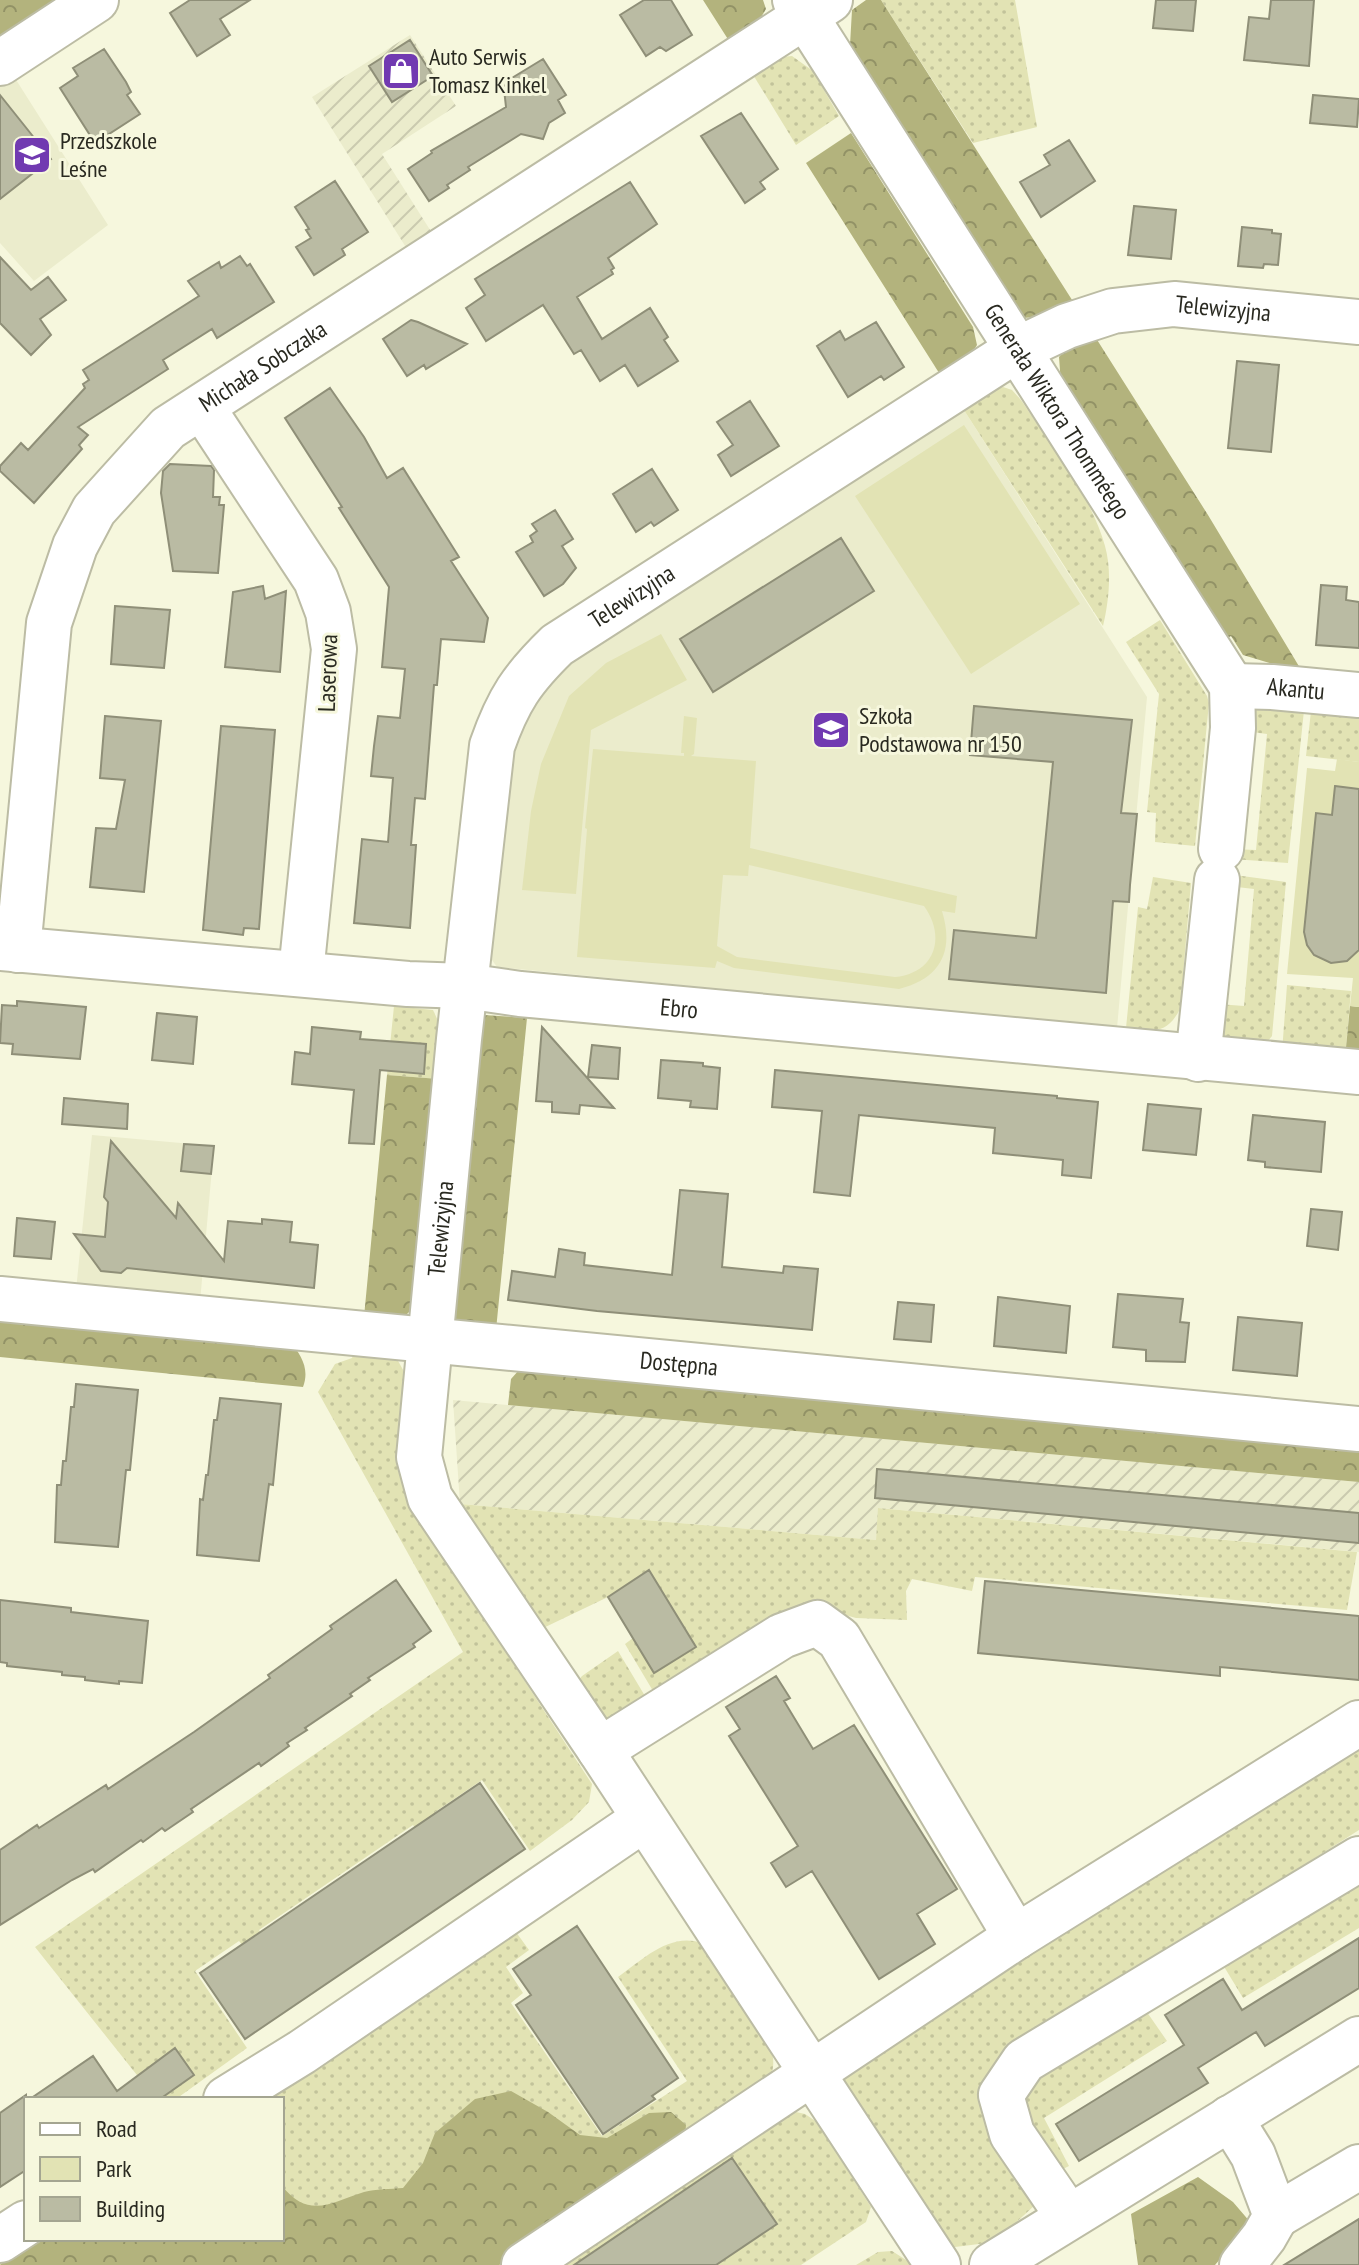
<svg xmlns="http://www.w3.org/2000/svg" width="1359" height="2265" viewBox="0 0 1359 2265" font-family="'PT Sans Narrow',sans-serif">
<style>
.built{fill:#ebeccc}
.industrial{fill:url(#industrial-furrows)}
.grass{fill:url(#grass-dots)}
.forest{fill:url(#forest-crowns)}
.park{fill:#e2e3b4;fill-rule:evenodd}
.building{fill:#babba3;stroke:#8f8f78;stroke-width:2}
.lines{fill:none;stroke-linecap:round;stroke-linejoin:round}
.minor-casing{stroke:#bcbca4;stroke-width:48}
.minor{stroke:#fff;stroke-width:44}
.labels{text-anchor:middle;stroke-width:6;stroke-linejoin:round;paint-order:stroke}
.poi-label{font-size:24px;fill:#292920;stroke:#f6f7dd;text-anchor:start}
.street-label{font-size:24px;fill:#292920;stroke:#f6f7dd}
</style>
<defs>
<pattern id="industrial-furrows" width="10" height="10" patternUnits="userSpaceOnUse" patternTransform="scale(2)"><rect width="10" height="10" fill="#ebeccc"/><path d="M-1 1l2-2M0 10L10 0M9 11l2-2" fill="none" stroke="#cacaaf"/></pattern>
<pattern id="grass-dots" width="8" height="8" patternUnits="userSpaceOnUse" patternTransform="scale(2)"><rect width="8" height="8" fill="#e2e3b4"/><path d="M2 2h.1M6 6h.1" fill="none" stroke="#c2c39a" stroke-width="1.8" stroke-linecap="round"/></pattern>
<pattern id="forest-crowns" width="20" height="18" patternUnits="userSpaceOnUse" patternTransform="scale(2)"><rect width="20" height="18" fill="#b3b37d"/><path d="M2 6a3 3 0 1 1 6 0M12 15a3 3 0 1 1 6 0" fill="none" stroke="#929266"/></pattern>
</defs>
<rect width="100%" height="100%" fill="#f6f7dd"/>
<path class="built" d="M13,75L108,225L34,281L0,243V84Z
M962,407L1147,697L1117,1028L497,967L487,953L505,758L529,701L566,657Z
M92,1135L214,1146L200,1302L76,1290Z"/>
<path class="industrial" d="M410,35L456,106L382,154L432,233L407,249L312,97Z
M453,1400L1359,1482V1552L879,1508L876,1540L460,1504Z"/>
<path class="grass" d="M881,0H1015L1037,127L973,143Z
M792,56L813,71L839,116L796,145L752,73L772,58Z
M1003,387L1012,390L1021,400C1050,444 1091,495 1105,546C1112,571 1109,601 1103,626L962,407L976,395Z
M1160,620L1207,696L1209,703L1195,846L1155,842L1156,813L1147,812L1159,694L1126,642Z
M1305,701L1288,863L1232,859V849L1256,850L1267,734L1244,731L1250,716L1261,705Z
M1312,702L1359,707V762L1306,756Z
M1227,874L1286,882L1272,1036L1263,1047L1221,1040L1218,1004L1244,1006L1254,889L1228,886Z
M1153,877L1191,883L1180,1009C1166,1036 1152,1031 1126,1028L1138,907L1147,909Z
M1287,985L1351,991L1345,1058L1282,1052Z
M394,1006L433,1010L445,1036L439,1079L387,1075Z
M356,1347L397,1359L407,1377L418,1518L592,1784L589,1802L572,1820L530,1851L482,1780L435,1812L446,1829L426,1843L413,1825L259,1930L271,1947L253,1958L239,1941L195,1971L247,2048L176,2099H156L35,1947L463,1652L318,1392L335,1364L352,1358Z
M460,1504L876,1540L878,1508L1357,1552L1347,1610L975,1577L972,1591L912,1579L906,1591L907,1620L856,1618L816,1607L659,1701L625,1644L633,1638L654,1673L696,1647L649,1571L608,1597L537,1631Z
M618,1651L651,1706L607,1726L574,1686L582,1676Z
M1359,1734V1830L1030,2039L1001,2069L1035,2205L995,2242L947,2248L833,2082Z
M1359,1870V1928L1243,1998L1217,1955Z
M508,1921L529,1950L506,1967L523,1993L511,2003L602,2136L687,2081L618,1977C642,1960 670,1932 701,1943L772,2051C775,2068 773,2075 762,2087L501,2265H0V2245L26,2239H282V2099H248Z
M1142,2005L1167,2041L1044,2118L1069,2166L1055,2173L1021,2129L1026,2078Z
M796,2112L805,2114L817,2122L871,2207L866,2222L801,2265H563L780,2118Z
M892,2251L914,2265H856L878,2252Z"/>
<path class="forest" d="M0,0H69L0,44Z
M703,0H763L766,9L754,29L731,44Z
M866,0H881L1074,303L1043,316L1024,318L850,45L852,10Z
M851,133L973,327L977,345L967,361L941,376L806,163Z
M1094,335L1208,515L1303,673L1243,655L1231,636L1224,640L1061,384L1059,357L1069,345Z
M1350,1006L1359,1007V1059L1345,1058Z
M484,1015L527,1018L496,1330L461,1327L451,1312L471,1038Z
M387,1075L439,1079L414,1307L399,1322L364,1317Z
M0,1314L290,1340C301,1356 310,1368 303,1387L0,1357Z
M519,1370L1359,1440V1482L508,1405L511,1379Z
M511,2091L548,2112L580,2135L607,2138L649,2113L671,2112L686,2125L684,2149L499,2265H0L32,2239H282V2186C309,2220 332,2202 364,2192C376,2189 390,2189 403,2188L423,2163L435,2133L475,2099Z
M1198,2177L1233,2202L1251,2223L1215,2265H1138L1131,2214Z"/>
<path class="park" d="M964,425L1080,604L971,674L855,496Z
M661,634L687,680L591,730L576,894L522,890L531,811L541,764L569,696L606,663Z
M684,716L697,718L694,754L691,756L756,761L750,848L957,896L955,913L942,911C954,950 942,978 899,989L734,968L717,961L715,968L577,957L587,829L585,828L593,749L684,756V753H681ZM749,865L924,906C946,936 936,973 895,977L737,957L717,946L723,875L748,876Z
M1337,759L1359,762V1007L1350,1006L1353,978L1287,974L1307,768L1335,771Z"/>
<path class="building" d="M190,0H250L220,19L230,35L197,56L170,13Z
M644,0H671L692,35L666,51L660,47L646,56L620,15Z
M1156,0H1196L1193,31L1153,28Z
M1271,0H1314L1309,66L1244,60L1249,17L1269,19Z
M410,40L433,76L392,102L369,66Z
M104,49L126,82L131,92L127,95L140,114L95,143L60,88L78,76L73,68Z
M543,59L566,95L558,100L565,113L549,123L543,139L521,134L468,167L470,170L447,185L449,188L429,201L408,169L432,153L431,151L506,107L504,89L507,81Z
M0,95L51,159L0,199Z
M1313,95L1359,99L1357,127L1310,123Z
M741,113L778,169L760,182L765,189L745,203L701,136Z
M1069,140L1095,181L1041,217L1020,182L1050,165L1044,155Z
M335,181L368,232L342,249L345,255L314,275L296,247L311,238L306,230L309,229L295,207Z
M630,182L657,224L608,258L614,268L611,270L613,274L577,297L602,339L650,308L668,337L664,340L678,361L638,386L625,365L600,381L581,350L574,354L543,305L486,341L466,308L485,295L475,279Z
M1134,206L1176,210L1171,259L1128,255Z
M1242,227L1272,230V233L1281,234L1278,265L1264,264L1263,268L1238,266Z
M240,256L247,266L250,264L274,302L217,338L212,329L163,360L168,369L78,427L88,435L79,445L82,449L34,503L0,471V466L21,443L28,450L85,388L83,384L89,380L83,370L199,296L188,281L219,262L221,268Z
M0,257L31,290L48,277L66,300L40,319L51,335L31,355L0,323Z
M411,320L418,322L467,344L426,369L424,365L407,376L383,339Z
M876,322L904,367L884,380L881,376L848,397L817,346L840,331L845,340Z
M1237,361L1279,365L1271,452L1228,448Z
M330,388L364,437L387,478L403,468L459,557L451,561L488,618L484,642L441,639L437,685H434L425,799L415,798L411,845H416L410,928L354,923L362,839L388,842L393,778L371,776L374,746L378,716L400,718L405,669L382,667L389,587L339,508L342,507L285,418Z
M750,401L779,446L731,476L718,455L733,445L717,422Z
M170,464L211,466L214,470L213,497H220L219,505H224L218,573L173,571L161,493L163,471Z
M652,469L678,510L654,526L651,522L636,532L613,494Z
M555,510L573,539L562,546L576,568L563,584L544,596L516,552L533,542L530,536L537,531L532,524Z
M841,538L874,591L713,692L680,639Z
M1321,585L1347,587L1346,600L1359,602V648L1316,645Z
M263,586L265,599L286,591L280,672L225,667L233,592Z
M115,606L170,610L164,668L111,664Z
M974,706L1132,720L1121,813L1137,814L1130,885L1129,902L1113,901L1106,993L949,979L954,930L1036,938L1053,762L970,755Z
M105,716L161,721L144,892L90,887L96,828L116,829L125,780L100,778Z
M221,726L275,730L259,929L244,928L243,935L203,930Z
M1335,786L1359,789V950L1347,961L1331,963L1314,955L1307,945L1304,932L1316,813L1332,815Z
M17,1001L86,1007L80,1059L12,1054L13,1044L0,1043L2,1005L17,1006Z
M157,1013L197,1017L193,1064L152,1060Z
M312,1027L361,1032L360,1039L426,1044L424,1074L380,1070L374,1144L349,1143L354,1090L292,1084L295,1052L310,1054Z
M542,1027L614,1108L580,1105L579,1114L552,1112V1102L536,1101Z
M592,1045L620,1048L618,1079L588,1077Z
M661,1060L703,1063V1066L720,1068L717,1109L690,1107L691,1101L658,1098Z
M775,1070L1057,1096V1098L1098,1102L1091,1178L1062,1175L1063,1160L993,1153L995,1128L859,1115L850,1196L814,1192L822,1111L772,1107Z
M64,1098L128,1104L127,1129L62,1124Z
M1148,1104L1201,1109L1196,1155L1143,1150Z
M1253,1115L1325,1122L1321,1172L1265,1167V1162L1248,1160Z
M111,1141L176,1218L178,1203L224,1261L228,1221L262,1224V1219L292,1222L290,1242L318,1245L314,1288L127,1268L121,1273L101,1271L74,1234L105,1237L108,1202L104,1197Z
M184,1144L214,1146L211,1174L181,1171Z
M680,1190L728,1194L722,1267L783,1273L784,1266L818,1269L812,1330L597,1311L508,1300L512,1271L555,1277L559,1249L585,1253L584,1265L672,1275Z
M1311,1209L1342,1212L1338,1250L1307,1246Z
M17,1218L55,1222L51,1259L14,1256Z
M1118,1294L1183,1299L1180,1322L1189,1323L1185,1362L1146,1361V1350L1113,1347Z
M998,1297L1070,1306L1066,1353L994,1346Z
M898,1302L934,1305L931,1342L894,1339Z
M1238,1317L1302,1323L1297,1376L1233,1370Z
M76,1384L138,1390L130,1470H126L118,1547L55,1542L57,1485H61L63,1461H66L71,1407H74Z
M220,1398L281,1404L273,1485L269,1484L259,1561L197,1555L200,1499L203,1500L206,1475H208L214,1420H217Z
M877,1469L1359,1513V1543L875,1498Z
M649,1570L696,1647L654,1673L608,1597Z
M396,1580L431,1631L413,1644L415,1647L368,1678L370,1680L350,1694L352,1696L305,1728L307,1730L287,1743L289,1746L261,1766L259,1763L191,1809L193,1812L165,1831L162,1828L143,1842L141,1840L95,1872L93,1869L72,1880L0,1925V1850L37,1825L39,1828L106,1785L108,1789L194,1732L270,1678L268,1675L332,1629L330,1626Z
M985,1581L1359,1616V1680L1220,1667V1676L978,1653Z
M0,1600L71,1608V1612L148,1621L142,1683L119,1681V1684L85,1680V1677L62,1675V1672L7,1666V1663L0,1662Z
M776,1676L790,1698L784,1701L813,1749L854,1725L957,1889L917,1914L935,1944L879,1979L812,1871L786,1887L771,1863L798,1846L729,1736L740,1729L726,1707Z
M480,1783L525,1849L245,2039L200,1973Z
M577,1926L678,2078L652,2096L655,2099L603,2134L516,2005L531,1995L513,1969Z
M1359,1938V1988L1265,2046L1256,2032L1198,2068L1208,2083L1079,2161L1056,2124L1184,2045L1165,2015L1223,1979L1242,2010Z
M175,2048L194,2075L160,2099H30L93,2056L117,2091Z
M26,2095V2170L0,2187V2113Z
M732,2158L777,2224L716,2265H574Z
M1359,2219V2265H1284Z"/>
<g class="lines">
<g class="minor-casing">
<g id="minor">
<path id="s1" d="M795,0L1232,686L1233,728L1221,849"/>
<path d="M0,63L96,0"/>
<path d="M202,407L316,580L328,612L334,649L301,973"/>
<path id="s2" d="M1232,686L1272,687L1359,695"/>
<path id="s3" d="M0,948L408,984L465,986L520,994L1359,1072"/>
<path id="s4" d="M18,950L49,623L75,546L94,510L168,428L830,0"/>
<path d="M1198,1059L1217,880"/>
<path id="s5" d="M0,1299L1359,1429"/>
<path d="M600,1750L782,1636L817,1623L839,1639L1016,1937"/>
<path d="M226,2099L302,2052L644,1819"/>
<path d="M1230,2118L1253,2155L1276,2216L1264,2237L1242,2265"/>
<path d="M1068,2216L1012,2134L1001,2095L1024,2061L1359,1859"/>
<path d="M1276,2216L1359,2167"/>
<path d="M0,2240L26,2223"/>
<path d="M524,2265L1016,1937L1359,1723"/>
<path id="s6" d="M938,2265L600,1750L430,1498L419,1457L459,1039L492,746C508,700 522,679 557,645L1016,350L1067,326L1113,311L1174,304L1359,322"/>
<path d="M992,2265L1359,2039"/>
</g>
</g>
<use href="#minor" class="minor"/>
</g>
<defs>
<g id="shop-square" transform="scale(2)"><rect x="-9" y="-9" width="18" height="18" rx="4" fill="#713ab1" stroke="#f6f7dd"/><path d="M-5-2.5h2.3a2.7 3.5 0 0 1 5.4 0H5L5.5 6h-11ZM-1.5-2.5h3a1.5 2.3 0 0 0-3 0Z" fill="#fff"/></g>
<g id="school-square" transform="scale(2)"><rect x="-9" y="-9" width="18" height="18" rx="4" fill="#713ab1" stroke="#f6f7dd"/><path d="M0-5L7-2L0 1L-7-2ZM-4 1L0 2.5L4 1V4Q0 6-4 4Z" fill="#fff"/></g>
</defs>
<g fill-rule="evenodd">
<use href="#shop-square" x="401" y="71"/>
<use href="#school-square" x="32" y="155"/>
<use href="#school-square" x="831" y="730"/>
</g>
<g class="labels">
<g class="poi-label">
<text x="429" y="65">Auto Serwis<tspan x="429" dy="28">Tomasz Kinkel</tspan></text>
<text x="60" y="149">Przedszkole<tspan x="60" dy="28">Leśne</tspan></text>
<text x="859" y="724">Szkoła<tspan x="859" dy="28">Podstawowa nr 150</tspan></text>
</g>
<g class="street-label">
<text dy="8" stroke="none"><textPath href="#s6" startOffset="2560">Telewizyjna</textPath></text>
<text dy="8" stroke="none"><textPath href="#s4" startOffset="674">Michała Sobczaka</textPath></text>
<text dy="8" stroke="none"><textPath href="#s1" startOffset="488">Generała Wiktora Thomméego</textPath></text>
<text dy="8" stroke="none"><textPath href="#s6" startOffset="1888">Telewizyjna</textPath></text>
<text transform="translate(328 673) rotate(-88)" y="8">Laserowa</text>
<text dy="8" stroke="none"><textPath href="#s2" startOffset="64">Akantu</textPath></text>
<text dy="8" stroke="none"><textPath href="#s3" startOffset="682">Ebro</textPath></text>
<text dy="8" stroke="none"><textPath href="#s6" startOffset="1192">Telewizyjna</textPath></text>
<text dy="8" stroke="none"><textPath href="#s5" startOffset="682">Dostępna</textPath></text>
</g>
</g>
<rect x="24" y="2097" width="260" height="144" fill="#f6f7dd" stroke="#a4a591" stroke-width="2"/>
<rect x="40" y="2123" width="40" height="12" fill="#ffffff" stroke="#a4a591" stroke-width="2"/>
<text x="96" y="2137" font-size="24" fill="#292920">Road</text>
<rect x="40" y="2157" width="40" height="24" fill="#e2e3b4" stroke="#a4a591" stroke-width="2"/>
<text x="96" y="2177" font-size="24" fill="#292920">Park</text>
<rect x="40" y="2197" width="40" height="24" fill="#babba3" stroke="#a4a591" stroke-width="2"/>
<text x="96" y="2217" font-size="24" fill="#292920">Building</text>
</svg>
